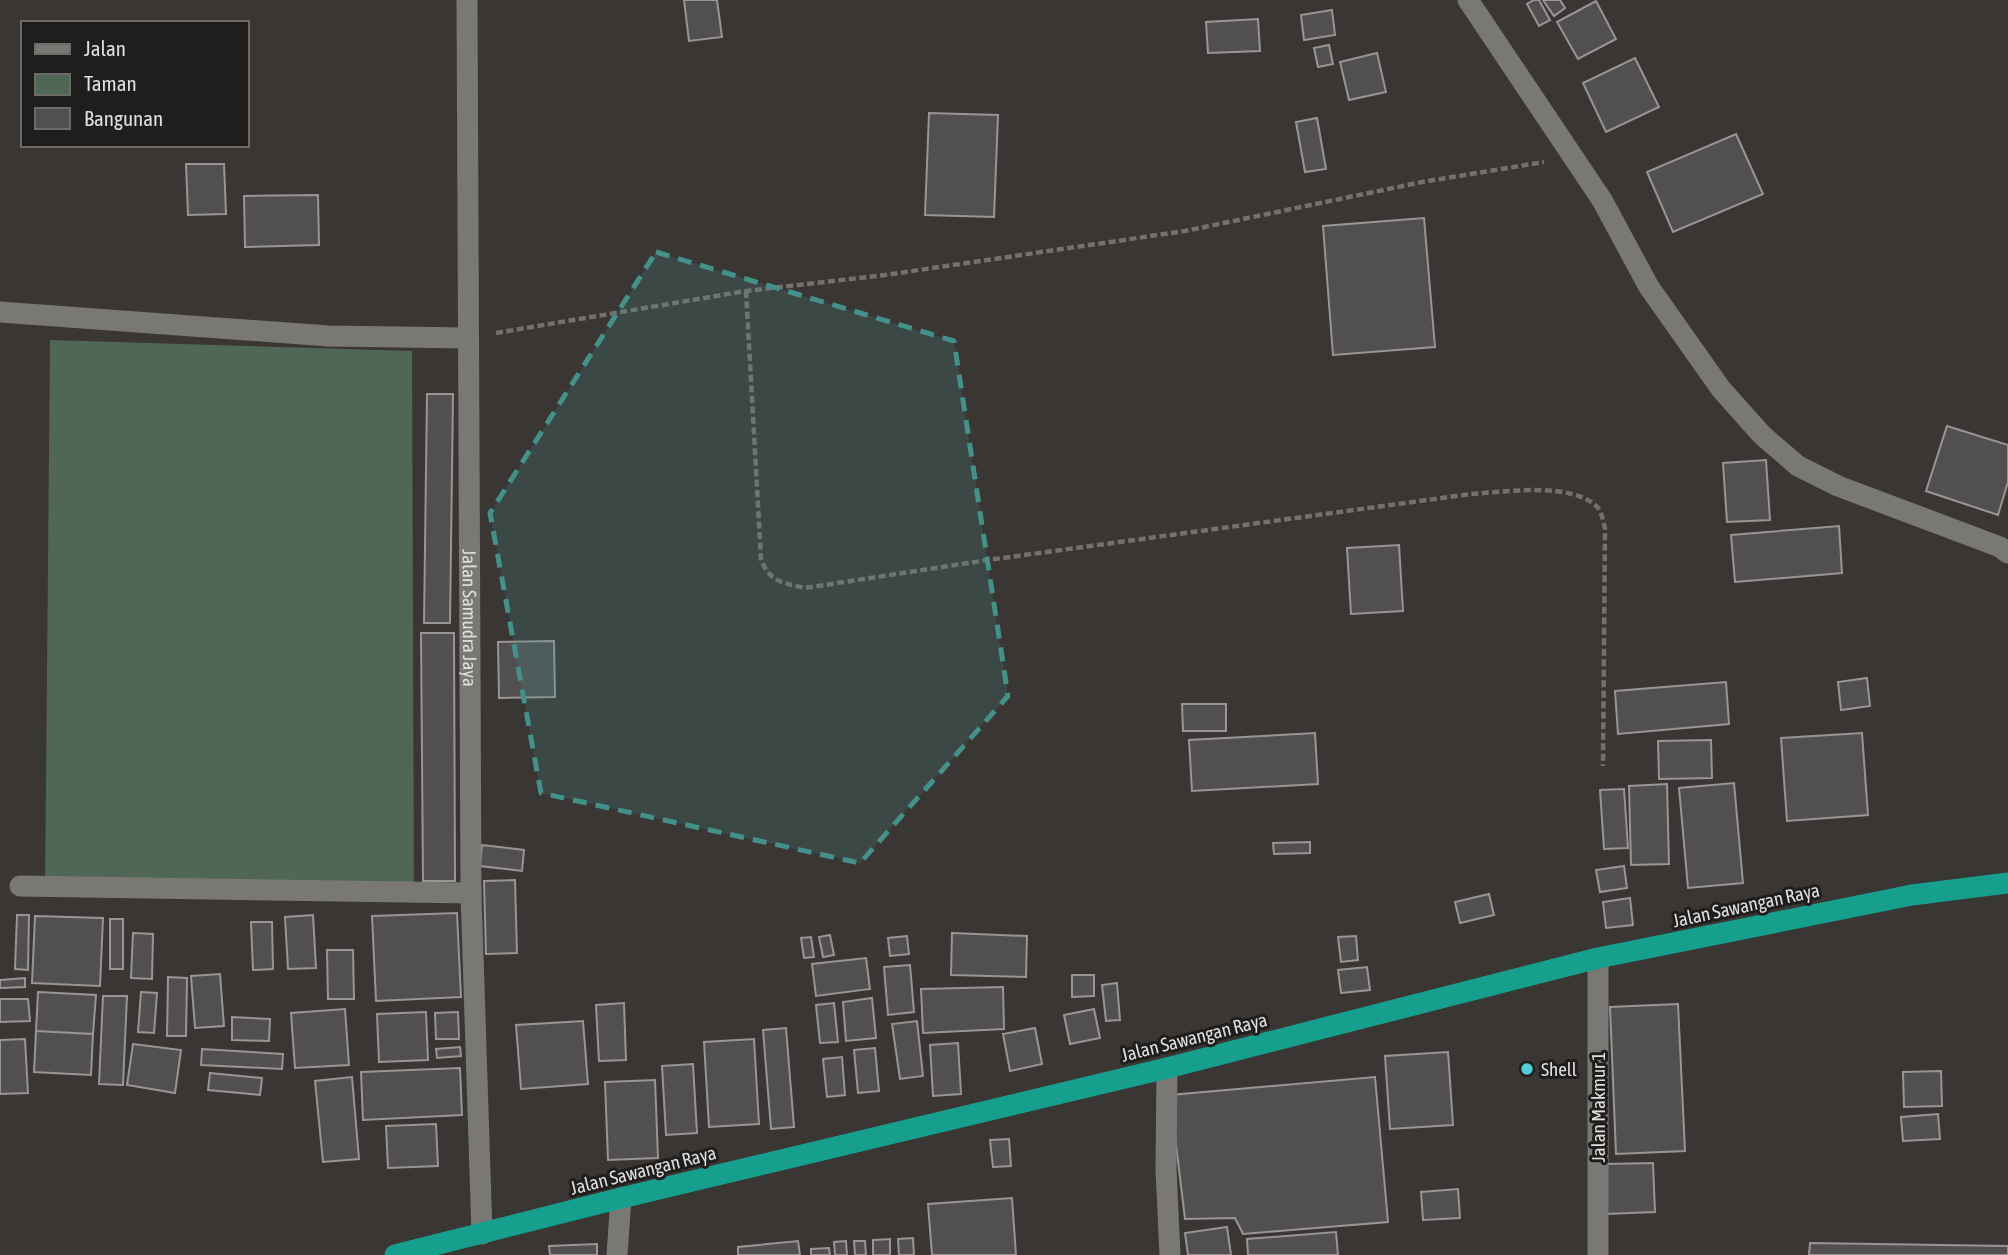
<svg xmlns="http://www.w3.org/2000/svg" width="2008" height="1255" viewBox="0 0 2008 1255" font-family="'Asap Condensed',sans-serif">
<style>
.green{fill:#516755}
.building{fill:#524f50;stroke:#999596;stroke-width:2}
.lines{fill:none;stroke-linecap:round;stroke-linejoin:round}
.path{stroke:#73706e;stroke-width:4.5;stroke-dasharray:7 3.5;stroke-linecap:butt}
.minor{stroke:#7a7875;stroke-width:21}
.highway{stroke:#179f8d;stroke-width:21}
.marked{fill:#44908a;fill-opacity:0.2;stroke:#44908a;stroke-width:5;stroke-dasharray:14 9;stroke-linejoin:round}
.poi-dot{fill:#52ccd6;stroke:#1f1e1d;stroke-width:2.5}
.labels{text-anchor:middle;stroke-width:6;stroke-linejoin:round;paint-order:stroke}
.street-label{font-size:19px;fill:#e1dfde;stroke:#1f1e1d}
.poi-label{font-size:19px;fill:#e1dfde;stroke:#1f1e1d;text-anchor:start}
</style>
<rect width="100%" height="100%" fill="#393634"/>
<path class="green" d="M50,340L412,351L414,902L45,895Z"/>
<path class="building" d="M684,0H717L722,37L689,41Z
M1534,0H1539L1550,20L1539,26L1527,4Z
M1543,0H1560L1565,8L1554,16Z
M1596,1L1616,39L1578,59L1557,22Z
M1332,10L1335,35L1304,40L1301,15Z
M1258,19L1260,51L1208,53L1206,22Z
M1329,45L1333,64L1318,67L1314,48Z
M1377,53L1386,92L1349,100L1340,62Z
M1635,58L1659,107L1606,132L1583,83Z
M929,113L998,115L994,217L925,215Z
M1317,118L1326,169L1305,172L1296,122Z
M1736,134L1763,194L1673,232L1647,172Z
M186,164H224L226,214L188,215Z
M318,195L319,245L245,247L244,196Z
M1424,218L1435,347L1333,355L1323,226Z
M427,394H453L450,623H424Z
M1947,426L2008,445V482L1998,515L1926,491Z
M1766,460L1770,520L1727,522L1723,463Z
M1839,526L1842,573L1735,582L1731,535Z
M1399,545L1403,611L1351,614L1347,548Z
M421,633H454L455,881H423Z
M554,641L555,697L499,698L498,642Z
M1867,678L1870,706L1841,710L1838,682Z
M1726,682L1729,724L1618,734L1615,691Z
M1182,704H1226V731H1183Z
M1315,733L1318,784L1192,791L1189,740Z
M1862,733L1868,815L1787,821L1781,738Z
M1711,740L1712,778L1659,779L1658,741Z
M1734,783L1743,883L1688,888L1679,788Z
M1667,784L1669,864L1631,865L1629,786Z
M1624,789L1628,848L1604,849L1600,790Z
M1310,842V853L1274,854L1273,843Z
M482,845L524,850L522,871L480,866Z
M1624,866L1627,888L1600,892L1596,870Z
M515,880L517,953L486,954L484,881Z
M1489,894L1494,915L1460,923L1455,902Z
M1630,898L1633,925L1606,928L1603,902Z
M457,913L461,997L376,1001L372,916Z
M17,915H29L28,970L15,969Z
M313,915L316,968L288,969L285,917Z
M35,916L103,918L100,986L32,983Z
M110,919H123V969H110Z
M251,922H272L273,969L253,970Z
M133,933L153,934L152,979L131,978Z
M952,933L1027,936L1026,977L951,975Z
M830,935L834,955L823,957L819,937Z
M907,936L909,954L890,956L888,938Z
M1356,936L1358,960L1341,962L1338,937Z
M811,937L814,957L804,958L801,938Z
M327,950H353L354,999H328Z
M866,958L870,989L816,996L812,964Z
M910,965L914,1012L888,1015L884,967Z
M1367,967L1370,990L1341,993L1338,970Z
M220,974L224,1026L195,1028L191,976Z
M1072,975H1094V996L1072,997Z
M168,977L187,978L186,1036H167Z
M25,978V987L0,988V980Z
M1117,983L1120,1020L1106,1021L1102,985Z
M1003,987L1004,1029L923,1033L921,989Z
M38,992L96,995L93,1034L36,1031Z
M141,992L157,993L154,1033L138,1032Z
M103,996H127L123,1085L99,1084Z
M872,998L876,1038L846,1041L843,1002Z
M0,999H28L30,1021L0,1022Z
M624,1003L626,1060L599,1061L596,1005Z
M834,1003L838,1042L820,1043L816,1005Z
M1678,1004L1685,1151L1616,1154L1610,1007Z
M345,1009L349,1065L295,1068L291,1013Z
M1094,1009L1100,1038L1070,1044L1064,1015Z
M426,1012L428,1060L379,1062L377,1014Z
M458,1012L459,1039H436L435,1013Z
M232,1017L270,1019L269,1041L232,1040Z
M583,1021L588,1084L521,1089L516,1025Z
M917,1021L923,1076L900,1079L892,1024Z
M786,1028L794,1127L771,1129L763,1030Z
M1035,1028L1042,1064L1010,1071L1003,1034Z
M36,1031L93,1034L91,1075L34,1072Z
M25,1039L28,1093L0,1094V1040Z
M754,1039L759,1124L709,1127L704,1042Z
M958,1043L961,1094L933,1096L930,1045Z
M133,1044L181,1050L175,1093L127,1085Z
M460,1047L461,1056L437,1058L436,1049Z
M875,1048L879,1091L858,1093L854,1050Z
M202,1049L283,1054L282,1069L201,1065Z
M1448,1052L1453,1125L1390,1129L1385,1056Z
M842,1057L845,1095L827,1097L823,1059Z
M693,1064L697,1133L666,1135L662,1066Z
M460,1068L462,1115L363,1120L361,1072Z
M1941,1071L1942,1106L1904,1107L1903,1072Z
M210,1073L262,1078L260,1095L208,1090Z
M352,1077L359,1159L323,1162L315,1081Z
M1375,1077L1388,1222L1243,1234L1235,1218L1185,1219L1170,1095Z
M655,1080L658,1158L608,1160L605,1082Z
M1938,1114L1940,1139L1903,1141L1901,1117Z
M436,1124L438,1166L388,1168L386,1126Z
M1009,1139L1011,1166L993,1167L990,1140Z
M1653,1163L1655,1212L1606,1214L1605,1164Z
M1458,1189L1460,1218L1423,1220L1421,1192Z
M1012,1198L1016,1255H932L928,1204Z
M1227,1227L1231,1255H1188L1185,1233Z
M1336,1232L1338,1255H1248L1247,1239Z
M913,1238L914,1255H899L898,1239Z
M890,1239V1255H873V1240Z
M798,1241L800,1255H738V1247Z
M846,1241L847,1255H835L834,1242Z
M854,1241H865L866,1255H855Z
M1810,1243L2008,1246V1255H1809Z
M597,1244V1255H550L549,1246Z
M829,1248L830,1255H811V1249Z"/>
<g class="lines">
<path class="path" d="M746,291L761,559C769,582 784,583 805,588L988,560L1471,494C1504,492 1574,481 1598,508C1602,513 1603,521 1605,528L1603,766
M496,333L746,291L885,275L1185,231L1422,182L1544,162"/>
<g class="minor">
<path id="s1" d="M467,0L471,893L482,1234"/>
<path d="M1468,0L1602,200L1649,287L1721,389L1762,435L1798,466L1838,486L2000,547L2008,553"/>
<path d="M0,312L329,336L468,338"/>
<path d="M20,886L471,893"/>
<path d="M1167,1068L1166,1170L1170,1255"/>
<path d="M617,1255L621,1198"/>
<path d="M1598,1255V958"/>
</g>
<path class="highway" d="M395,1255L621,1198L1167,1068L1598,958L1912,895L2008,883"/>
</g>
<path class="marked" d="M656,252L954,341L1008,696L860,863L541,793L490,513Z"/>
<circle class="poi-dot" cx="1527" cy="1069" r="7"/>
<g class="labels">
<g class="street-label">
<text dy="7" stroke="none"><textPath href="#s1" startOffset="618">Jalan Samudra Jaya</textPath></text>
<text transform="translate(1746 905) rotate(-12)" y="7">Jalan Sawangan Raya</text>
<text transform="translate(1194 1037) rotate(-14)" y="7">Jalan Sawangan Raya</text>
<text transform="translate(1598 1107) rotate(-90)" y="7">Jalan Makmur 1</text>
<text transform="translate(643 1170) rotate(-14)" y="7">Jalan Sawangan Raya</text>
</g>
<g class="poi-label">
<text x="1541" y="1076">Shell</text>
</g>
</g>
<rect x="21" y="21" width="228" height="126" fill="#1f1e1d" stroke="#6d6b6a" stroke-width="2"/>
<rect x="35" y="44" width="35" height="10" fill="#7a7875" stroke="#6d6b6a" stroke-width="2"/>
<text x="84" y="56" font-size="21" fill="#e1dfde">Jalan</text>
<rect x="35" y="74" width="35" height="21" fill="#516755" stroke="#6d6b6a" stroke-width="2"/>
<text x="84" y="91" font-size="21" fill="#e1dfde">Taman</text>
<rect x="35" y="108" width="35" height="21" fill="#524f50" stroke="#6d6b6a" stroke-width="2"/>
<text x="84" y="126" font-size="21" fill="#e1dfde">Bangunan</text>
</svg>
